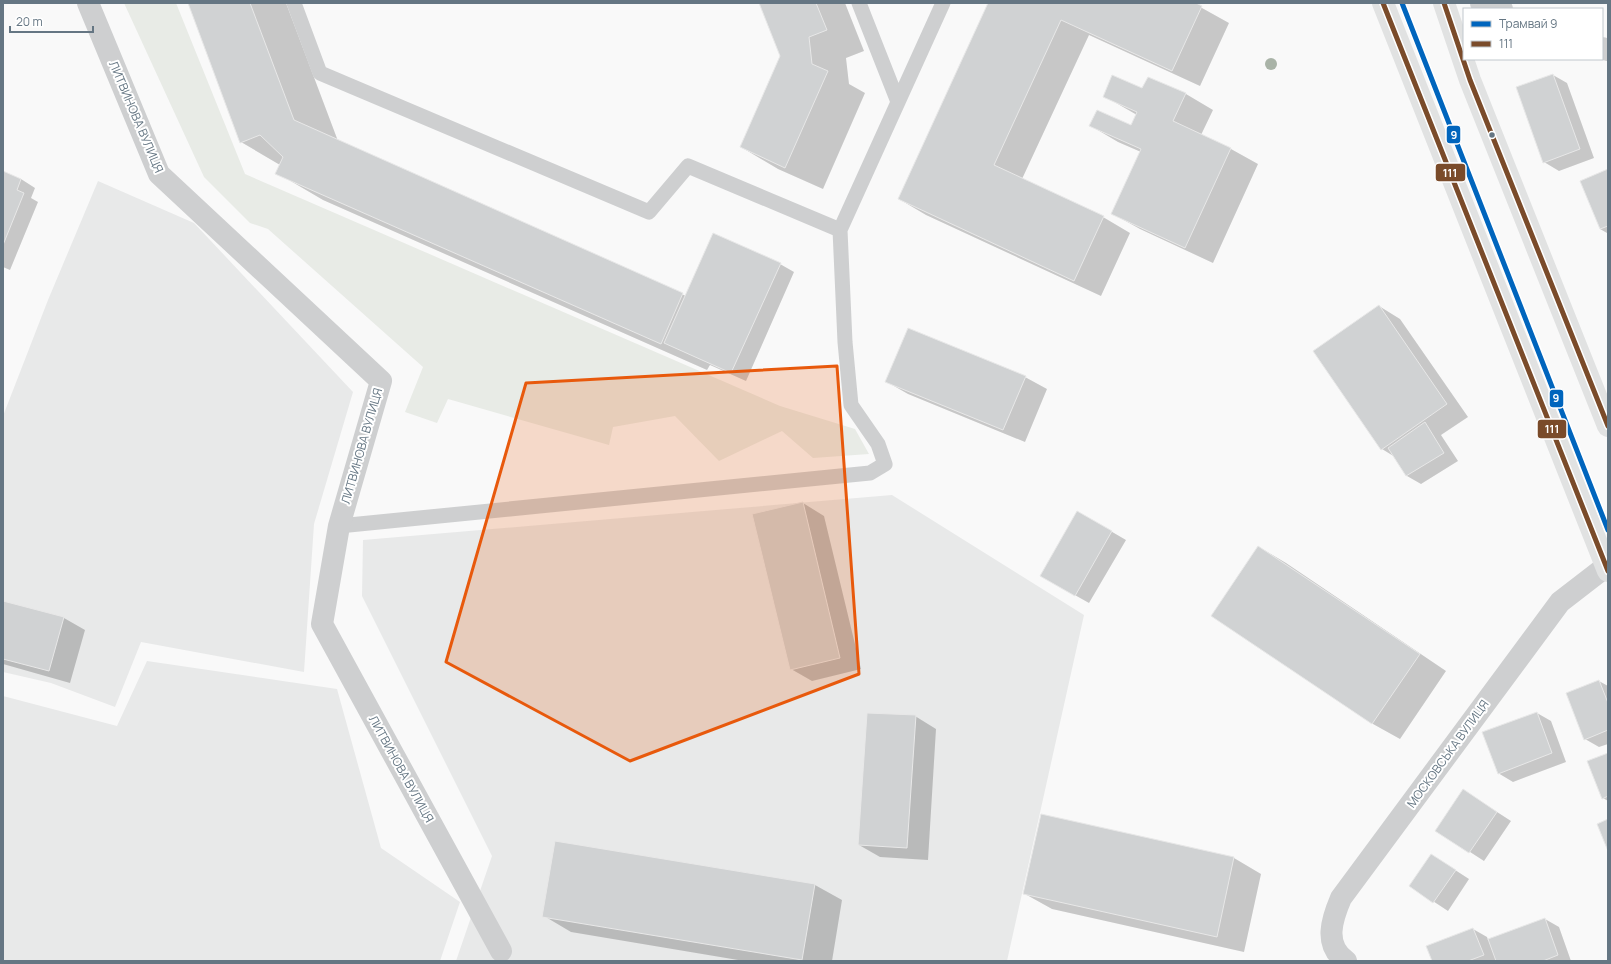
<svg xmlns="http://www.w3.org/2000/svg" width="1611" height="964" viewBox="0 0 1611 964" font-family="Manrope,sans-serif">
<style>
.built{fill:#e8e9e9}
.green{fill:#e8ebe6}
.shadow{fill:#0003}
.building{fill:#d0d2d3;stroke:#e8e8e8}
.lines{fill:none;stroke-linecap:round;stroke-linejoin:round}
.lane{stroke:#cecfd0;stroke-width:15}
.street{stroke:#cecfd0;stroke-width:22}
.secondary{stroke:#e1e2e2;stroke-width:22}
.bus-1-casing{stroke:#fff;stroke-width:8}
.bus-1{stroke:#7a4b2a;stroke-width:5}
.tram-1-casing{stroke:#fff;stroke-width:8}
.tram-1{stroke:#0065bd;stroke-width:5}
.tree{fill:#a9b3a7}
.marked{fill:#e8590c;fill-opacity:0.2;stroke:#e8590c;stroke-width:3;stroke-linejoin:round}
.bus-dot{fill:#657683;stroke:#fff;stroke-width:1.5}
.labels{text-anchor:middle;stroke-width:4;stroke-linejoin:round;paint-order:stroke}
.street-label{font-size:12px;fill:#657683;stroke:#fff}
.line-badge{stroke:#fff;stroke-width:1.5}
.badge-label{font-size:11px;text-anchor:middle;font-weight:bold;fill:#fff}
</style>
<rect width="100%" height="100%" fill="#f9f9f9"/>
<path class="built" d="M98,181L194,223L353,392L314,524L304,672L141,642L115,707L51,683L3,672V416L48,300Z
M892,495L1084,615L1007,961H456L492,856L362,596L363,540Z
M147,661L337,689L381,848L460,902L440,961H3V696L117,726Z"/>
<path class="green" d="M124,3H176L245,174L780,406L855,429L869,454L813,458L782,431L719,461L675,416L613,427L609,445L448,399L437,423L405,412L423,367L268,229L250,223L204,177Z"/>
<path class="shadow" d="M189,3H286L338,141L686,296L780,264L794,272L746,381L710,365L707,370L323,200L277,173L280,165L241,142Z
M760,3H845L864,51L846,58L849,84L865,93L823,189L778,169L741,147L781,56Z
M990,3H1193L1229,23L1200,86L1089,35L1022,179L1103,217L1130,233L1101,296L926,215L899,199Z
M1553,75L1567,83L1594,158L1559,171L1544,162Z
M1148,78L1186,94L1213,110L1201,135L1231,149L1258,164L1213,263L1140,229L1113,214L1141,152L1118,142L1091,126H1132L1137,115L1104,96L1143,90Z
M1608,170V232L1607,233L1600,229Z
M3,172L21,179L35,188L31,198L38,202L10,270L3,267Z
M1379,306L1400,319L1468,417L1441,435L1458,461L1421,484L1407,476L1395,457L1382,449Z
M1025,377L1047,389L1025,442L908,394L887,382Z
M803,503L824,516L861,669L812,681L791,669Z
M1078,512L1126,540L1089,603L1041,576Z
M1259,547L1286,563L1446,671L1400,739L1373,724L1212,615Z
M3,602L64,618L85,630L70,683L3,664Z
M1599,681L1608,686V744L1599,747L1585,739Z
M1537,713L1551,721L1566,762L1513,782L1498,773Z
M915,716L936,729L928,860L880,857L859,845Z
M1608,754V801L1603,798Z
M1463,790L1511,821L1484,861L1436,830Z
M1042,816L1234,858L1261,874L1244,952L1052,909L1025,894Z
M1432,855L1469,879L1448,911L1410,886Z
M815,885L842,900L832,961H744L571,932L544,916Z
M1545,919L1559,927L1571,961H1433L1473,929L1487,937L1488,940Z"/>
<path class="building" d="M188,3H250L294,120L683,293L661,344L275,174L283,157L260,135L240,143Z
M759,3H816L827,30L809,37L812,64L828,71L785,168L740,147L780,56Z
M988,3H1196L1202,6L1172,71L1061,20L994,165L1104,216L1074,281L898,199Z
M1553,74L1580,149L1543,163L1516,87Z
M1112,75L1142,88L1148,77L1186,93L1173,121L1231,148L1185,248L1111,214L1141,149L1089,126L1097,110L1131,125L1137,112L1103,97Z
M1608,169V226L1600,229L1580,181Z
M3,171L21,179L17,190L24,193L3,245Z
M713,233L781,263L731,373L664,343Z
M1379,305L1447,404L1381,450L1313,351Z
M908,328L1026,376L1003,430L885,382Z
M1425,422L1444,453L1406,476L1388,448Z
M803,502L840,658L790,670L752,514Z
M1077,511L1112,531L1075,596L1040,576Z
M1258,546L1420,654L1372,724L1211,616Z
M3,601L64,617L49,671L3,659Z
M1599,680L1608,703V730L1584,740L1566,693Z
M1537,712L1552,753L1498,774L1482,732Z
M867,713L916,715L907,848L858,845Z
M1608,753V796L1602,799L1587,761Z
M1463,789L1497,812L1469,853L1435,831Z
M1041,814L1234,857L1217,937L1023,894Z
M1608,819V851L1597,824Z
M555,841L815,884L802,960L542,917Z
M1431,854L1456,870L1433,903L1409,886Z
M1545,918L1558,955L1543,961H1496L1488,939Z
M1473,928L1484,955L1468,961H1432L1426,946Z"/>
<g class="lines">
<path class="lane" d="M294,3L320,73L649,212L688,166L840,230
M859,3L898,102
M339,526L870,473L885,464L878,444L851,405L845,342L840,230L943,3"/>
<path class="street" d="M88,3L159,174L381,381L339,526L322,624L501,951
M1481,3L1502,9
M1602,48L1608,50
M1346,961C1323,945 1332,919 1341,898L1560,602L1608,565"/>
<path class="secondary" d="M1383,3L1608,571
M1444,3L1470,80L1608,426"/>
<g class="bus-1-casing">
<path id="bus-1" d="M1383,3L1608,571
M1444,3L1470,80L1608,426"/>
</g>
<use href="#bus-1" class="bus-1"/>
<g class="tram-1-casing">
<path id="tram-1" d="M1402,3L1608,530"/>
</g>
<use href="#tram-1" class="tram-1"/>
</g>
<circle class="tree" cx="1271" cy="64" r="6"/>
<path class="marked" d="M837,366L859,674L630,761L446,662L526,383Z"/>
<circle class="bus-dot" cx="1492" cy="135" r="3.5"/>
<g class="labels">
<g class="street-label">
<text transform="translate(136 117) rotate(67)" y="4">ЛИТВИНОВА ВУЛИЦЯ</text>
<text transform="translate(362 446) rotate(-74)" y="4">ЛИТВИНОВА ВУЛИЦЯ</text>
<text transform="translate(1448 754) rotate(-54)" y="4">МОСКОВСЬКА ВУЛИЦЯ</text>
<text transform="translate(401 769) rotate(61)" y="4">ЛИТВИНОВА ВУЛИЦЯ</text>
</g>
</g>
<g class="line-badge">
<rect x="1446" y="125" width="15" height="19" rx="4" fill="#0065bd"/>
<rect x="1435" y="163" width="31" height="19" rx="4" fill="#7a4b2a"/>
<rect x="1549" y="389" width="15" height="19" rx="4" fill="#0065bd"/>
<rect x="1537" y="419" width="30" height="20" rx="4" fill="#7a4b2a"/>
</g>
<g class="badge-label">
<text x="1454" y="139">9</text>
<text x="1450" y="177">111</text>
<text x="1556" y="402">9</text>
<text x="1552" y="433">111</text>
</g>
<rect width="1611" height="964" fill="none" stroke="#657683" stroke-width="8"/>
<rect x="1463" y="8" width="140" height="52" fill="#ffffff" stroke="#c1c8cd"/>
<rect x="1471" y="21" width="20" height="6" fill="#0065bd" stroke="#c1c8cd"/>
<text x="1499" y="28" font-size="12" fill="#657683">Трамвай 9</text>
<rect x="1471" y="41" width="20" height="6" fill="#7a4b2a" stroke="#c1c8cd"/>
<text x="1499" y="48" font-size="12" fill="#657683">111</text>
<path d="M10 26v6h83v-6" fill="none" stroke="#657683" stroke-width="2"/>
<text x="16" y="26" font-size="12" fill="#657683" stroke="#ffffff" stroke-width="3" paint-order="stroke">20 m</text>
</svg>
